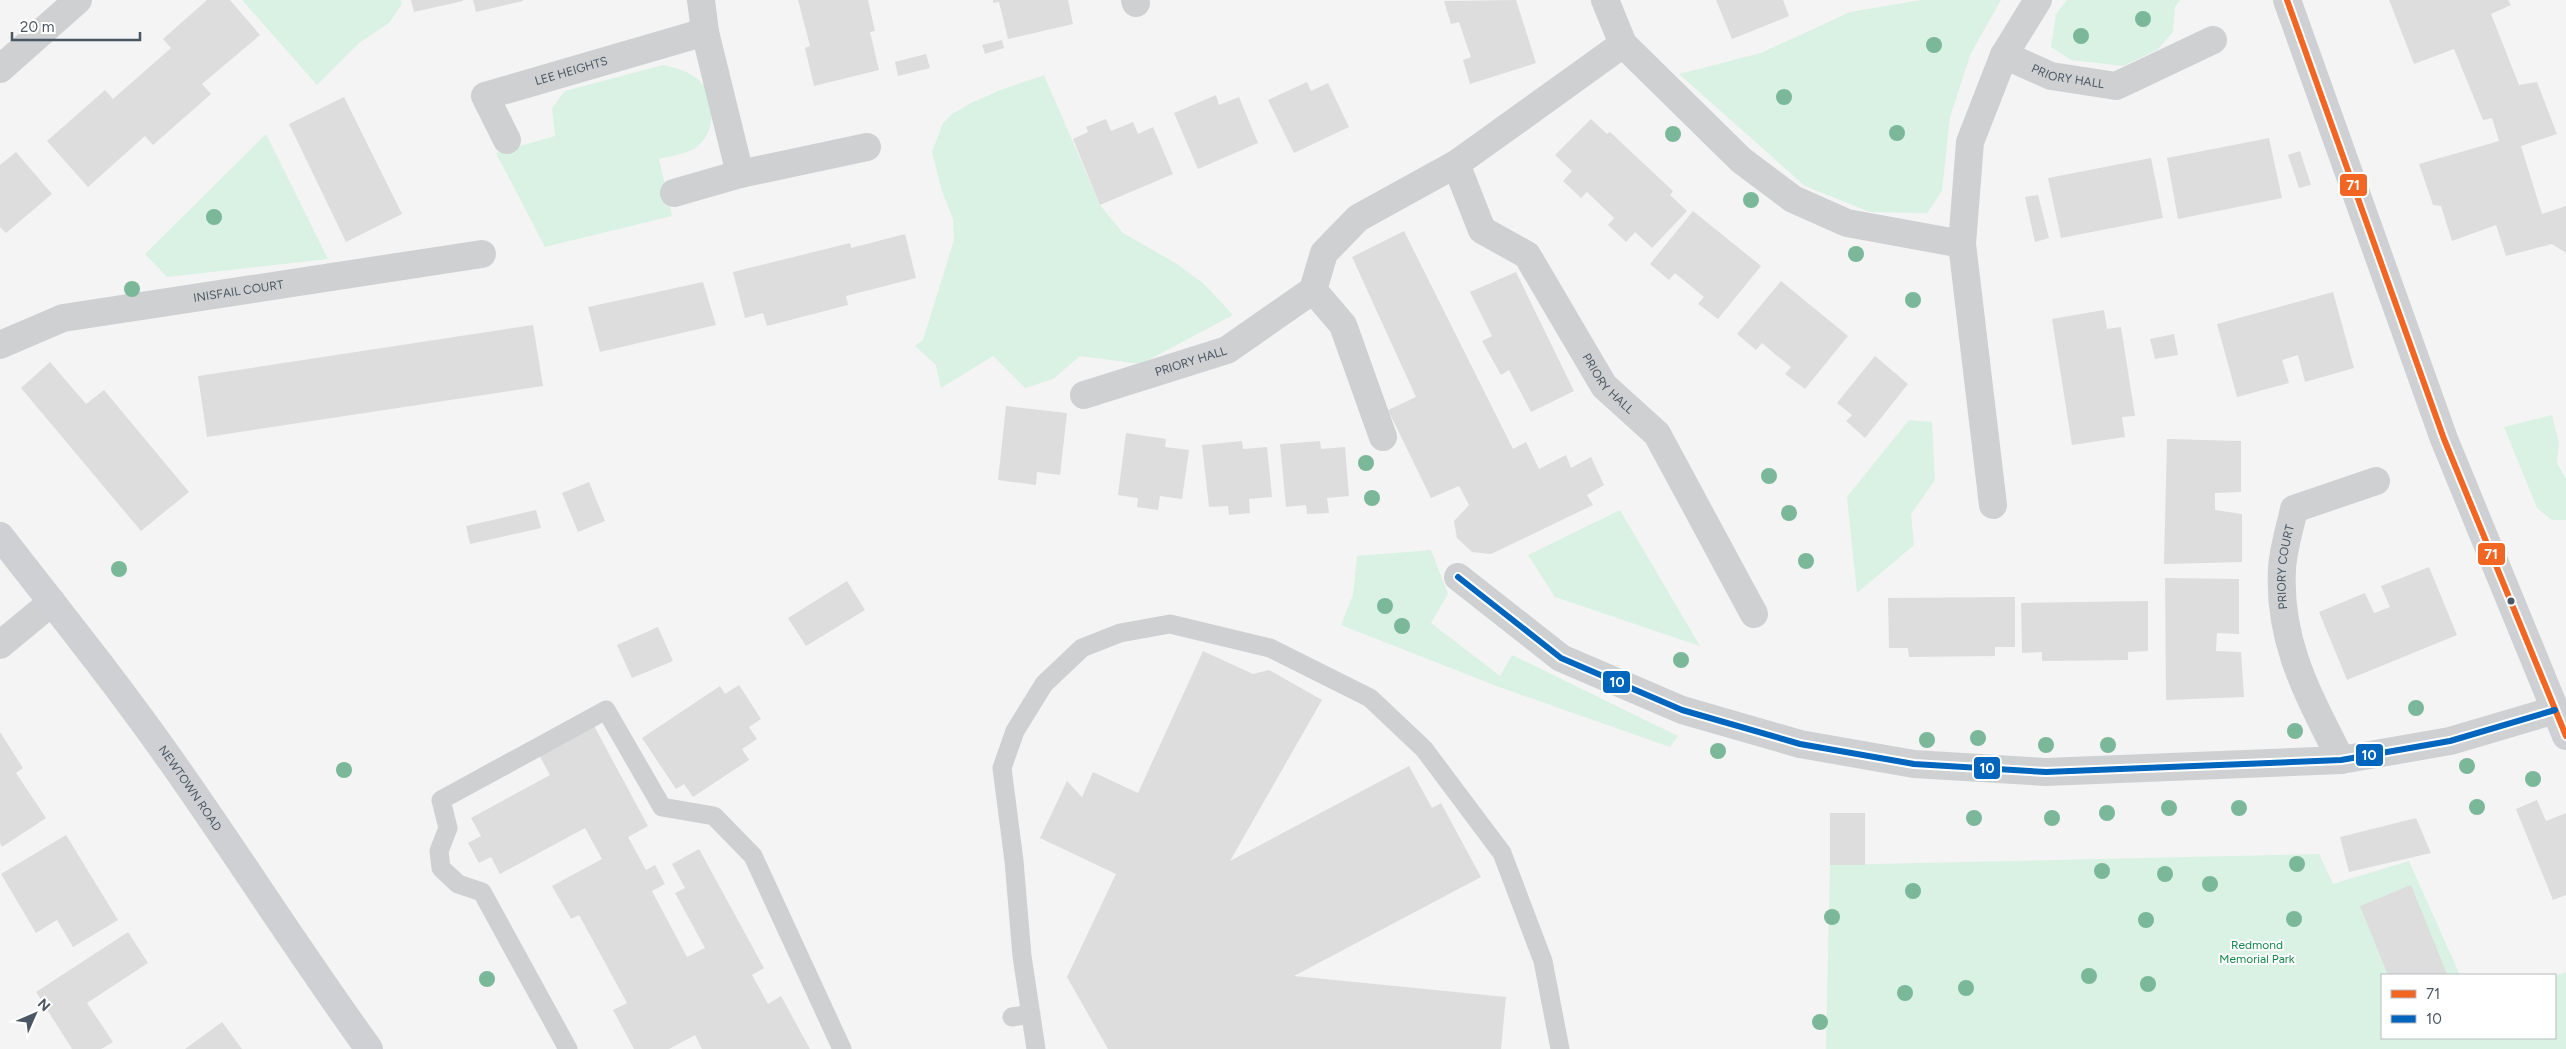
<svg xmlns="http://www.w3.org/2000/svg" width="2566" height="1049" viewBox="0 0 2566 1049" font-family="Figtree,sans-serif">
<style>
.green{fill:#d9f2e3}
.building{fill:#ddddde}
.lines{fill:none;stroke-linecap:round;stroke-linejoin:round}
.lane{stroke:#ced0d2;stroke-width:19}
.street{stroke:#ced0d2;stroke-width:28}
.secondary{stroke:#ced0d4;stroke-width:28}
.bus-1-casing{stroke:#fff;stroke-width:10}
.bus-2-casing{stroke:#fff;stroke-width:10}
.bus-1{stroke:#f26522;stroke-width:6}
.bus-2{stroke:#0065bd;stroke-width:6}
.tree{fill:#7ab899}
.bus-dot{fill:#4a5661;stroke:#fff;stroke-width:2}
.labels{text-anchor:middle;stroke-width:4;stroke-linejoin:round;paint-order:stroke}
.street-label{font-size:12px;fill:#4a5661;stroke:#fff}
.park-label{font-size:12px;fill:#17864f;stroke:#fff}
.line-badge{stroke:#fff;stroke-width:2}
.badge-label{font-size:14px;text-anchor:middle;font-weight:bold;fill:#fff}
</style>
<rect width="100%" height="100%" fill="#f4f4f4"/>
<path class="green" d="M242,0H401L402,4L389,23L359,43L317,85Z
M1921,0H2001L1971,53L1950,117L1942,191L1927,213L1870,212L1805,186L1679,74L1761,53L1850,12Z
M2067,0H2180L2175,7L2173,32L2157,50L2123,66L2071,60L2051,47L2056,14Z
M663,65C692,71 712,82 712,114C711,126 708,137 699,145C690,154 670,156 659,159L672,216L545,247L496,153L555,136L552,108L565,91Z
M1044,75L1100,205L1123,233L1177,264L1204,284L1233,315L1141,364L1080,356L1053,379L1025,388L993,356L941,388L936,365L915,346L923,340L954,240L953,219L942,191L932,152L943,123L952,114L971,103L998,91Z
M266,134L328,259L167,277L145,254Z
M2552,415L2559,443L2557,463L2566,479V520H2552L2537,508L2504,427Z
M1909,420L1932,422L1935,480L1911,514L1914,545L1857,593L1847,497Z
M1620,510L1700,646L1555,597L1528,555Z
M1431,550L1448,594L1431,623L1500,676L1512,655L1678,736L1670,747L1499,687L1341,625L1353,595L1357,556Z
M2319,854L2333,884L2409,861L2460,975H2382V1038H2555V976L2566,972V1049H1826L1830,865Z"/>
<path class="building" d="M207,0H230L260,35L202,84L211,94L153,145L145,136L88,187L47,141L105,90L113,99L171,48L163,39Z
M411,0H463V1L414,12Z
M473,0H523V1L476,12Z
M798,0H868L875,31L870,32L879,70L814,86L805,48L810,46Z
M993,0H1068L1073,24L1008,39L999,2L993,3Z
M1516,0L1536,63L1470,84L1463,60L1471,57L1465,40L1459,22L1451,24L1444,1Z
M1716,0H1783L1789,16L1732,39Z
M2389,0H2508L2511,5L2491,14L2519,85L2537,82L2557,134L2521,146L2542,214L2566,206V253L2552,244L2506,256L2496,225L2452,241L2441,206L2433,205L2419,164L2499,141L2492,118L2483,120L2454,49L2414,64Z
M1002,40L1004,48L985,54L982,45Z
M926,54L930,68L898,76L895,62Z
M1307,82L1311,91L1328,83L1349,127L1294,153L1268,100Z
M1216,95L1219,105L1239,97L1258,143L1198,169L1174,113Z
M344,97L402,214L346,242L289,124Z
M1106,119L1111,131L1133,122L1138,134L1153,127L1173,174L1100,205L1073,139L1088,132L1086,127Z
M1591,119L1607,134L1610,132L1673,191L1670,195L1687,211L1652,248L1635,232L1626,242L1608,225L1614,218L1587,192L1581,198L1563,181L1572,171L1555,155Z
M2269,138L2282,198L2178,219L2167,158Z
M2300,151L2311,185L2299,188L2288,155Z
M16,152L52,194L6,233L0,227V165Z
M2151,158L2163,218L2061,238L2048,178Z
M2038,195L2049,238L2035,242L2025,197Z
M1693,211L1761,266L1718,319L1698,304L1704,297L1675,273L1669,280L1650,264Z
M1404,231L1513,449L1526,442L1539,469L1566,455L1571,468L1591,457L1604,485L1587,495L1593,505L1491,554L1472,552L1457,538L1454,521L1469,505L1459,486L1431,498L1388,410L1416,397L1352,257Z
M905,234L916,278L846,296L848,305L767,326L763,313L745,318L733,272L850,243L851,248Z
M1516,272L1574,391L1531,412L1509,370L1501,375L1482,341L1492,336L1470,292Z
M1781,281L1848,336L1805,389L1785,374L1791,367L1776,355L1762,343L1756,350L1737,334Z
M703,282L716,325L600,352L588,307Z
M2333,292L2354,368L2305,382L2298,355L2282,360L2289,383L2237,397L2217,324Z
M2104,310L2107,329L2121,327L2135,416L2122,417L2125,437L2072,445L2052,319Z
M533,325L543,386L207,437L198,376Z
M2174,334L2178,355L2155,359L2150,339Z
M1875,356L1908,384L1865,438L1846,421L1852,415L1837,403Z
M50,362L86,404L104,390L189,492L141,531L21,388Z
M1006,406L1067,413L1060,475L1037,472L1036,485L998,480Z
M1126,433L1166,439L1165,447L1189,450L1182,499L1160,496L1158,510L1137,507L1138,498L1118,495Z
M2167,439L2241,441V492L2215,493V510L2242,514V562L2164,564Z
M1242,441L1243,449L1267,447L1272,497L1249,499L1250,513L1229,515L1228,506L1209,507L1202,445Z
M1320,441L1321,449L1345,447L1349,496L1327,498L1329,513L1307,514L1306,505L1286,507L1280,444Z
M589,482L605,521L578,532L562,493Z
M536,510L541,528L470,544L466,526Z
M2429,567L2457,635L2347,680L2319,612L2365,593L2374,613L2390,607L2381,586Z
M2165,578L2239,579V634L2217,633L2216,651L2241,652L2244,697L2166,700Z
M847,581L865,610L806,646L788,618Z
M2015,597V647H1995V656L1909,657L1908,648H1889L1888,598Z
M2148,601V651L2128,652V660L2042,661V652L2022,653L2021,603Z
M658,627L673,661L632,678L617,645Z
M1203,651L1253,674L1269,670L1322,700L1230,861L1409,766L1432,808L1441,803L1481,877L1294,976L1506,997L1501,1049H1108L1067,977L1116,874L1040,838L1067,781L1082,797L1093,772L1138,793Z
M739,685L761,719L749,727L757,739L742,749L749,760L693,797L684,784L676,789L642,738L720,686L725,694Z
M593,724L648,826L628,837L646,870L655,865L665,884L652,891L687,957L705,948L675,893L685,888L672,864L699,849L764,968L752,975L768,1004L781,996L810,1049H702L695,1035L669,1049H634L613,1010L627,1003L579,915L571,919L552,886L602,859L585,828L500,874L491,857L479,863L468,843L481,836L471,818L550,775L538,753Z
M0,732L23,768L16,773L46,818L2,847L0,843Z
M2537,800L2546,821L2566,813V895L2553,900L2516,809Z
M1830,813H1865V865H1830Z
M2416,818L2431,853L2349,872L2340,837Z
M66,835L118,920L73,947L57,920L36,933L1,874Z
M2411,885L2447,974L2444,975H2388L2360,906Z
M128,932L148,963L87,1003L113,1042L101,1049H72L36,992Z
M222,1022L242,1049H185Z"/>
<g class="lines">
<path class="lane" d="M1012,1017L1031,1014
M568,1049L482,892L458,884L441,868L439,851L448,828L441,800L606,710L662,807L714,816L753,856L842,1049
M1036,1049L1022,956L1014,861L1002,768L1015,731L1044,684L1082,648L1120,633L1170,624L1270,648L1370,698L1424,749L1502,853L1543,961L1560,1049"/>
<g class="street">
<path d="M701,0L705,32L740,174L867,147"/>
<path d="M1135,0L1136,3"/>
<path d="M1605,0L1623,44"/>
<path id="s1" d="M2004,55L2051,76L2116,86L2213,40"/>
<path d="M0,69L78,0"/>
<path id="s2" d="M507,140L485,96L705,32"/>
<path id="s3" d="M1456,164L1482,230L1527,255L1604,386L1657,434L1754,614"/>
<path d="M674,193L740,174"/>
<path d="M1962,244L1993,505"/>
<path d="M1313,290L1343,325L1383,437"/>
<path id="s4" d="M0,345L63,318L482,254"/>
<path id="s5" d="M1084,395L1227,350L1313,290L1324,253L1358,218L1456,164L1623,44L1741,160L1793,199L1847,223L1962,244L1970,142L2004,55L2038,0"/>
<path d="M1458,577L1561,658L1682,710L1800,744L1914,764L2046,772L2341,760L2450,741L2555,710"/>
<path d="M0,645L52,602"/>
<path id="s6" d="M2341,760C2309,696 2278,643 2282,569C2283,549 2290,528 2294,509L2376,481"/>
</g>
<g class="secondary">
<path d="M2287,0L2444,439L2566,736"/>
<path id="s7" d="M0,536C58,610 117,684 172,762C239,857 301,955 369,1049"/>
</g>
<g class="bus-1-casing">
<path id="bus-1" d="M2287,0L2444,439L2566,736"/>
</g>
<g class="bus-2-casing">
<path id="bus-2" d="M1458,577L1561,658L1682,710L1800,744L1914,764L2046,772L2341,760L2450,741L2555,710"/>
</g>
<use href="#bus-1" class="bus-1"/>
<use href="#bus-2" class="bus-2"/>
</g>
<g class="tree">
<circle cx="2143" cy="19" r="8"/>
<circle cx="2081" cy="36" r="8"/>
<circle cx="1934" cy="45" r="8"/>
<circle cx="1784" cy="97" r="8"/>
<circle cx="1897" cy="133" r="8"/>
<circle cx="1673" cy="134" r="8"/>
<circle cx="1751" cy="200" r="8"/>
<circle cx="214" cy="217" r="8"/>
<circle cx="1856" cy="254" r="8"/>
<circle cx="132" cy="289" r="8"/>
<circle cx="1913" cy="300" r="8"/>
<circle cx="1366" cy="463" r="8"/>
<circle cx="1769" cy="476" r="8"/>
<circle cx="1372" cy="498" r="8"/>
<circle cx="1789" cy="513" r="8"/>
<circle cx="1806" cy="561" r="8"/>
<circle cx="119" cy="569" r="8"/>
<circle cx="1385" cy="606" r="8"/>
<circle cx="1402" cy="626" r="8"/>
<circle cx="1681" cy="660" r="8"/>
<circle cx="2416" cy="708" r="8"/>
<circle cx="2295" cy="731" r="8"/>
<circle cx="1978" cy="738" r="8"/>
<circle cx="1927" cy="740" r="8"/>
<circle cx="2046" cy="745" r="8"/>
<circle cx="2108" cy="745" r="8"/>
<circle cx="1718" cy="751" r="8"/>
<circle cx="2467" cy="766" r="8"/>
<circle cx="344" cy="770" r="8"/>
<circle cx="2533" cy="779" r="8"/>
<circle cx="2477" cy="807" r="8"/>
<circle cx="2169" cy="808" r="8"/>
<circle cx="2239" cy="808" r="8"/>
<circle cx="2107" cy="813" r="8"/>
<circle cx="1974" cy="818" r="8"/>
<circle cx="2052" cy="818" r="8"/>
<circle cx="2297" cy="864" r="8"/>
<circle cx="2102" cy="871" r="8"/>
<circle cx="2165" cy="874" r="8"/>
<circle cx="2210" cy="884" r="8"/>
<circle cx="1913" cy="891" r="8"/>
<circle cx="1832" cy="917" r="8"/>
<circle cx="2294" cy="919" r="8"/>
<circle cx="2146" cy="920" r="8"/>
<circle cx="2089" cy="976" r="8"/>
<circle cx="487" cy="979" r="8"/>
<circle cx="2148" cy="984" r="8"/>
<circle cx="1966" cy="988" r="8"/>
<circle cx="1905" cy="993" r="8"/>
<circle cx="1820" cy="1022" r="8"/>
</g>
<circle class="bus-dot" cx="2511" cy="601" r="4.5"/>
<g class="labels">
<g class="street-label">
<text dy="4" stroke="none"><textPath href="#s2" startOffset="139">LEE HEIGHTS</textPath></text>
<text dy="4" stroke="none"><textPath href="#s1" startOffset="68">PRIORY HALL</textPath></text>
<text dy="4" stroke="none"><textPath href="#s4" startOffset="246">INISFAIL COURT</textPath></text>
<text dy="4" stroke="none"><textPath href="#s5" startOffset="112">PRIORY HALL</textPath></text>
<text dy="4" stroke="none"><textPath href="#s3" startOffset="275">PRIORY HALL</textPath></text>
<text dy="4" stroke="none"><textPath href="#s6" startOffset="205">PRIORY COURT</textPath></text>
<text dy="4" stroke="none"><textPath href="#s7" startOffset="316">NEWTOWN ROAD</textPath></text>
</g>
<g class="park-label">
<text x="2257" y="949">Redmond<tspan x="2257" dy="14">Memorial Park</tspan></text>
</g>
</g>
<g class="line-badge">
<rect x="2339" y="173" width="29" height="24" rx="5" fill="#f26522"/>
<rect x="2477" y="542" width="29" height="24" rx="5" fill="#f26522"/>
<rect x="1602" y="670" width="29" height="24" rx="5" fill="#0065bd"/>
<rect x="2355" y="743" width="29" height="24" rx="5" fill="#0065bd"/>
<rect x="1973" y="756" width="28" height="24" rx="5" fill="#0065bd"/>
</g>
<g class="badge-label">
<text x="2353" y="190">71</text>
<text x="2491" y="559">71</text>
<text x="1617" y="687">10</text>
<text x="2369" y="760">10</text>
<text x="1987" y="773">10</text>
</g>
<rect x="2381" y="974" width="175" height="65" fill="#ffffff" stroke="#b7bbc0"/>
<rect x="2391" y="990" width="25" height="8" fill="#f26522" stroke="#b7bbc0"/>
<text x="2426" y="999" font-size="15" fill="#4a5661">71</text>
<rect x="2391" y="1015" width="25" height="8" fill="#0065bd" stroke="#b7bbc0"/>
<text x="2426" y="1024" font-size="15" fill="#4a5661">10</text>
<g transform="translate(35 1014) rotate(45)" stroke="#ffffff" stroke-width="4" paint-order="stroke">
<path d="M0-4L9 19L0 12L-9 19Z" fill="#4a5661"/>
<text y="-8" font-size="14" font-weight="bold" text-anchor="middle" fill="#4a5661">N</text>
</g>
<path d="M12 32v8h128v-8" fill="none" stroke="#4a5661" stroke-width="2.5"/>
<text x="20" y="32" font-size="15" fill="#4a5661" stroke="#ffffff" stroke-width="4" paint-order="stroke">20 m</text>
</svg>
